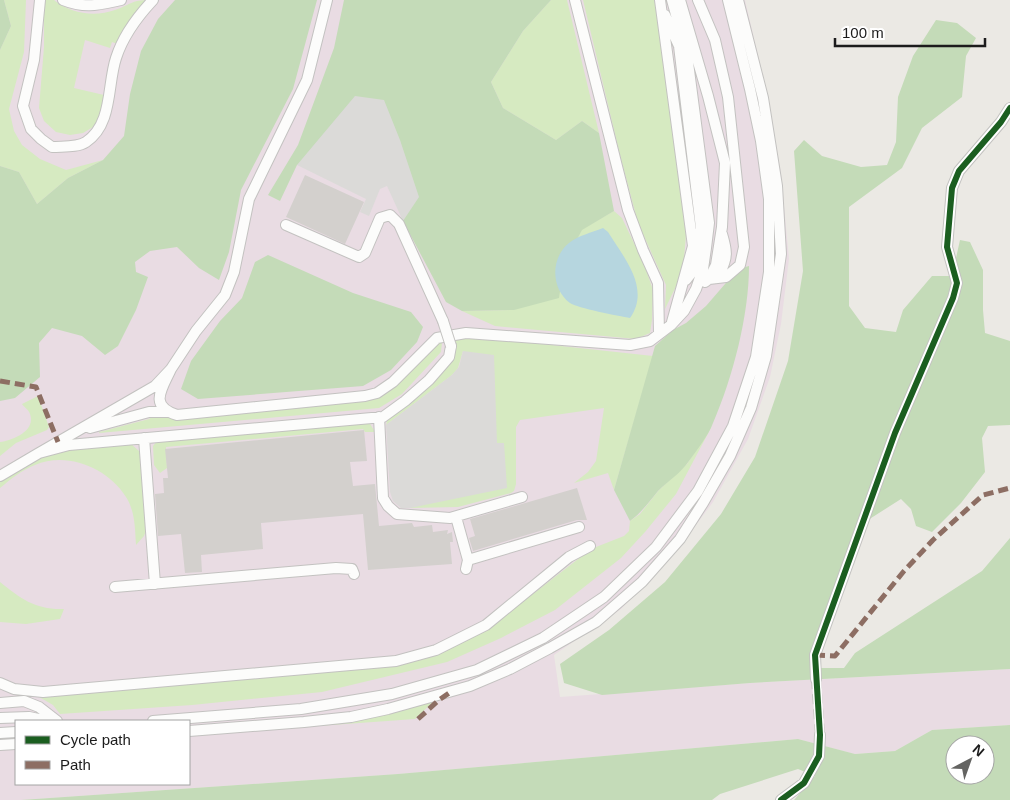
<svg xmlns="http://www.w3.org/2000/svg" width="1010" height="800" viewBox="0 0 1010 800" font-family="Helvetica,sans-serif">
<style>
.industrial{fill:#e9dce3;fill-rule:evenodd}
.grass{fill:#d6eac1}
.forest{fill:#c4dbb8;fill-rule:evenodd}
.parking{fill:#dbdad8}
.water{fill:#b6d6df}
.building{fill:#d3d0cd}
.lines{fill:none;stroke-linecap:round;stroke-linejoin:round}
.minor-tunnel{stroke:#c2c0bc;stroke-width:10;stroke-dasharray:10 5;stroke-linecap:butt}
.minor-casing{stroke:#c3c2c0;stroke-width:12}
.minor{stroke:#fcfcfb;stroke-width:10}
.minor-bridge-casing{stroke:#c3c2c0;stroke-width:12;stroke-linecap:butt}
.minor-bridge{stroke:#fcfcfb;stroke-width:10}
.quiet{stroke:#8d6e63;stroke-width:5;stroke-dasharray:10 5;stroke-linecap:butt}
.cycleway-casing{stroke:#fff;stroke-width:9}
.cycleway{stroke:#1b5e20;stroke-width:6}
</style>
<rect width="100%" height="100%" fill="#ebe9e4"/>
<path class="industrial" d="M0,0H745L768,98L781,174L789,259L781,324L770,377L748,439L713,502L678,549L621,609L554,655L560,697L750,683L1010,669V725L932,730L895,751L854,754L798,739L398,774L21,800H0ZM16,721H189V784H16Z"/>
<path class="grass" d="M4,0H26L24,52L9,109L14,131L22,145L40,159L66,170L103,160L68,178L37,204L19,172L0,166V50L11,26Z
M44,0H54C71,14 95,17 115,10C130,5 131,0 149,0L120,45L112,42L110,48L85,40L74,88L104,95L99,119L93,127L83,133L70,135L56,132L44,121L39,108L44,47Z
M551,0H567L599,133L582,121L556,140L503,108L491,82L523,31Z
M583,0H657L658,22L686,235L683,272L665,309L666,285L638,223L620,155Z
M614,211L622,218L644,264L653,290L652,320L650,333L636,339L495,326L462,311L514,310L564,264L582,229Z
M470,336L653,356L614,490L608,473L574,483L588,472L596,461L604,408L520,420L516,427V484L514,491L511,493L458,507L409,508L497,443L463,351L458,368L452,375L386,425L388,417L447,367L453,358L454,340Z
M442,342L441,352L402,394L379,408L99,433V432L149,419L157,413L368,400L435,344Z
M38,396L49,427L47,430L16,443L0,456V442C13,440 36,431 30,414C29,410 24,407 22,404Z
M369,422L375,432H365L363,429L166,447L167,468L160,473L154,465L153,446L158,440Z
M713,424L676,494L645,532L621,558L555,610L501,638L447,662L322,692L192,705L60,714L53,705L34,694L395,665L489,628L591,549L624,536L629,531L630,521L640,514L659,490L687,464Z
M130,443L139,451L143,459L149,522L144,536L136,545C135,528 135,511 126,497C108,468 67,451 35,465C22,470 11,479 0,488V481L35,459L70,448Z
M0,582C21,599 36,610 64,609L60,619L26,624L0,622Z
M435,700L415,719L304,727Z"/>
<path class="forest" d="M0,0H4L11,26L0,50Z
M175,0H317L293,89L241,190L229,252L219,280L199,268L177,247L150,251L135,262L136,272L148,277L136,310L118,346L105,355L82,336L52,328L39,343L40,377L15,398L0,401V166L19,172L37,204L68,178L103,160L124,136L130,94L141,51L158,19Z
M344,0H551L523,31L491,82L503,108L556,140L582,121L599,133L614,211L582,230L564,264L559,298L514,310L462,311L446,302L403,221L400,140L297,165L280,201L268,195L298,145L334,48Z
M936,20L957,23L976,38L966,56L962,97L922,128L902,168L849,207V306L865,328L896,332L903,310L932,276H952L960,240L970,242L983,270V310L985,333L1010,341V425L988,426L982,438L985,472L961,503L932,532L916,526L911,509L901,499L868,520L813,651L819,668H844L855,653L982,571L1010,538V669L750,683L602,695L564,683L560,664L609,630L665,582L721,514L755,457L788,361L803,271L794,151L804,140L822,156L861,167L887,165L896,142L898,97L913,56Z
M268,255L353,293L411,312L423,327L417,342L391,370L363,386L198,399L181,389L191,361L220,321L242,298L255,262Z
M749,266C749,315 733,377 713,423C708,436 697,450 689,461C681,473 668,481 658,491C649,502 641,513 630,521L614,490L655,346L673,330L686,323L706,306L738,269Z
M1010,725V800H794L815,776L798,769L720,794L712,800H21L398,774L798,739L855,754L895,751L932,730ZM955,745H985V775H955Z"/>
<path class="parking" d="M355,96L384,100L400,140L419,197L403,221L387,186L380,189L369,216L360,212L366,199L297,165Z
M463,351L494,355L497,443H504L507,488L410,508H401L393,501L390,492L386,425L452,375L459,367Z"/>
<path class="water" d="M603,228L608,232C624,258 651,288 630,318C619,316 577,308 570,303C551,289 550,258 569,243C579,235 591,233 603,228Z"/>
<path class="building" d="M305,175L364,202L345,244L286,217Z
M364,430L367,461L350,462L353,486L375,484L379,526L412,523L414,527L432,525L433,532L448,530L447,534L452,532L453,542H450L452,564L368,570L363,514L261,523L263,549L201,555L202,572L185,573L181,534L158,536L155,494L164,493L163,478H168L165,449Z
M577,488L587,520H577L473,551L469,538L475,536L470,519Z"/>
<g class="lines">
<path class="minor-tunnel" d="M816,679L820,735"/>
<g class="minor-casing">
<path id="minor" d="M40,0L34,60L23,106L31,129L41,139L52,147C62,146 77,148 86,142C113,124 107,85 116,58C123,36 137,17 153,0
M63,0C86,9 98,5 121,0
M575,0L628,210L643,250L658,283L659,334
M660,0L693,246L672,322
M680,0L708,96L725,163L722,227L716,265L709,279L705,282
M698,0L715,40L728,97L744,247L740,265L726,277L709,279
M665,15L679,46L701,228L697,266L686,280
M286,225L359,257L365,253L380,218L390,215L399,224L443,321
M712,277L720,273C728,257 727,251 722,234
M171,369C162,389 148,406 177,415L365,396L377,393L393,382L437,338L466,333L630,345L650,341L671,325L684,311L696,289L703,269L706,248L709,223L687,55L672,0
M379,417L383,498L388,506L397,514L450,518L522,497
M90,428L149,412H167
M144,438L155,584
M39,453L155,386L171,369L196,331L225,295L234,272L249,199L307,80L327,0
M0,476L39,453L69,445L383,417L405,401L429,380L449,357L451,346
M456,517L468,560L466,569
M468,560L579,527
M115,587L336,568L352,569L354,574
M816,679L815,655L895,433L953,298L957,283L947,247L952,188L959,171L1001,122L1010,108
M0,683L14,689L43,692L396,661L436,650L486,625L569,557L590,546
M0,703L24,701L39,707L57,721
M0,718L29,717L48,721
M153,721L301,709L392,694L477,670L543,638L604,597L656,547L698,491L733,426L756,357L769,272V199L761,141L750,89L728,0
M189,731L304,722L351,717L388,709L470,686L510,669L550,648L596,622L642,582L680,539L703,503L730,456L751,408L766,356L781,254L777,186L763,98L738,0
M0,733L16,732
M0,745L16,744
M781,800L804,783L819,756L820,735"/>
</g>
<use href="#minor" class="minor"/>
<g class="minor-bridge-casing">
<path id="minor-bridge" d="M443,321L451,346"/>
</g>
<use href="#minor-bridge" class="minor-bridge"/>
<path class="quiet" d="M0,381L36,387L58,442
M815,655L835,656L904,571L933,540L983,495L1010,488
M418,719L439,700L452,691"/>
<g class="cycleway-casing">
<path id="cycleway" d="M781,800L804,783L819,756L820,735L815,655L895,433L953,298L957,283L947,247L952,188L959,171L1001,122L1010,108"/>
</g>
<use href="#cycleway" class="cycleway"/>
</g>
<rect x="15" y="720" width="175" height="65" fill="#ffffff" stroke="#a4a4a4"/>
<rect x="25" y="736" width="25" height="8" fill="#1b5e20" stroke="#a4a4a4"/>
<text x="60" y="745" font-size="15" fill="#1c1c1c">Cycle path</text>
<rect x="25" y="761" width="25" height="8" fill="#8d6e63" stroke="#a4a4a4"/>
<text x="60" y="770" font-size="15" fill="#1c1c1c">Path</text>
<g transform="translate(970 760) rotate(41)"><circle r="24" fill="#ffffff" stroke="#a4a4a4"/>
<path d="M0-4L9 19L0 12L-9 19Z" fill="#646462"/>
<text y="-8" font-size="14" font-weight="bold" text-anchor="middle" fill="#1c1c1c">N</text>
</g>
<path d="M835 38v8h150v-8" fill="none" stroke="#1c1c1c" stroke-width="2.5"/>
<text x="842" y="38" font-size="15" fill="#1c1c1c" stroke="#ffffff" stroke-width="4" paint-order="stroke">100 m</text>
</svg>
